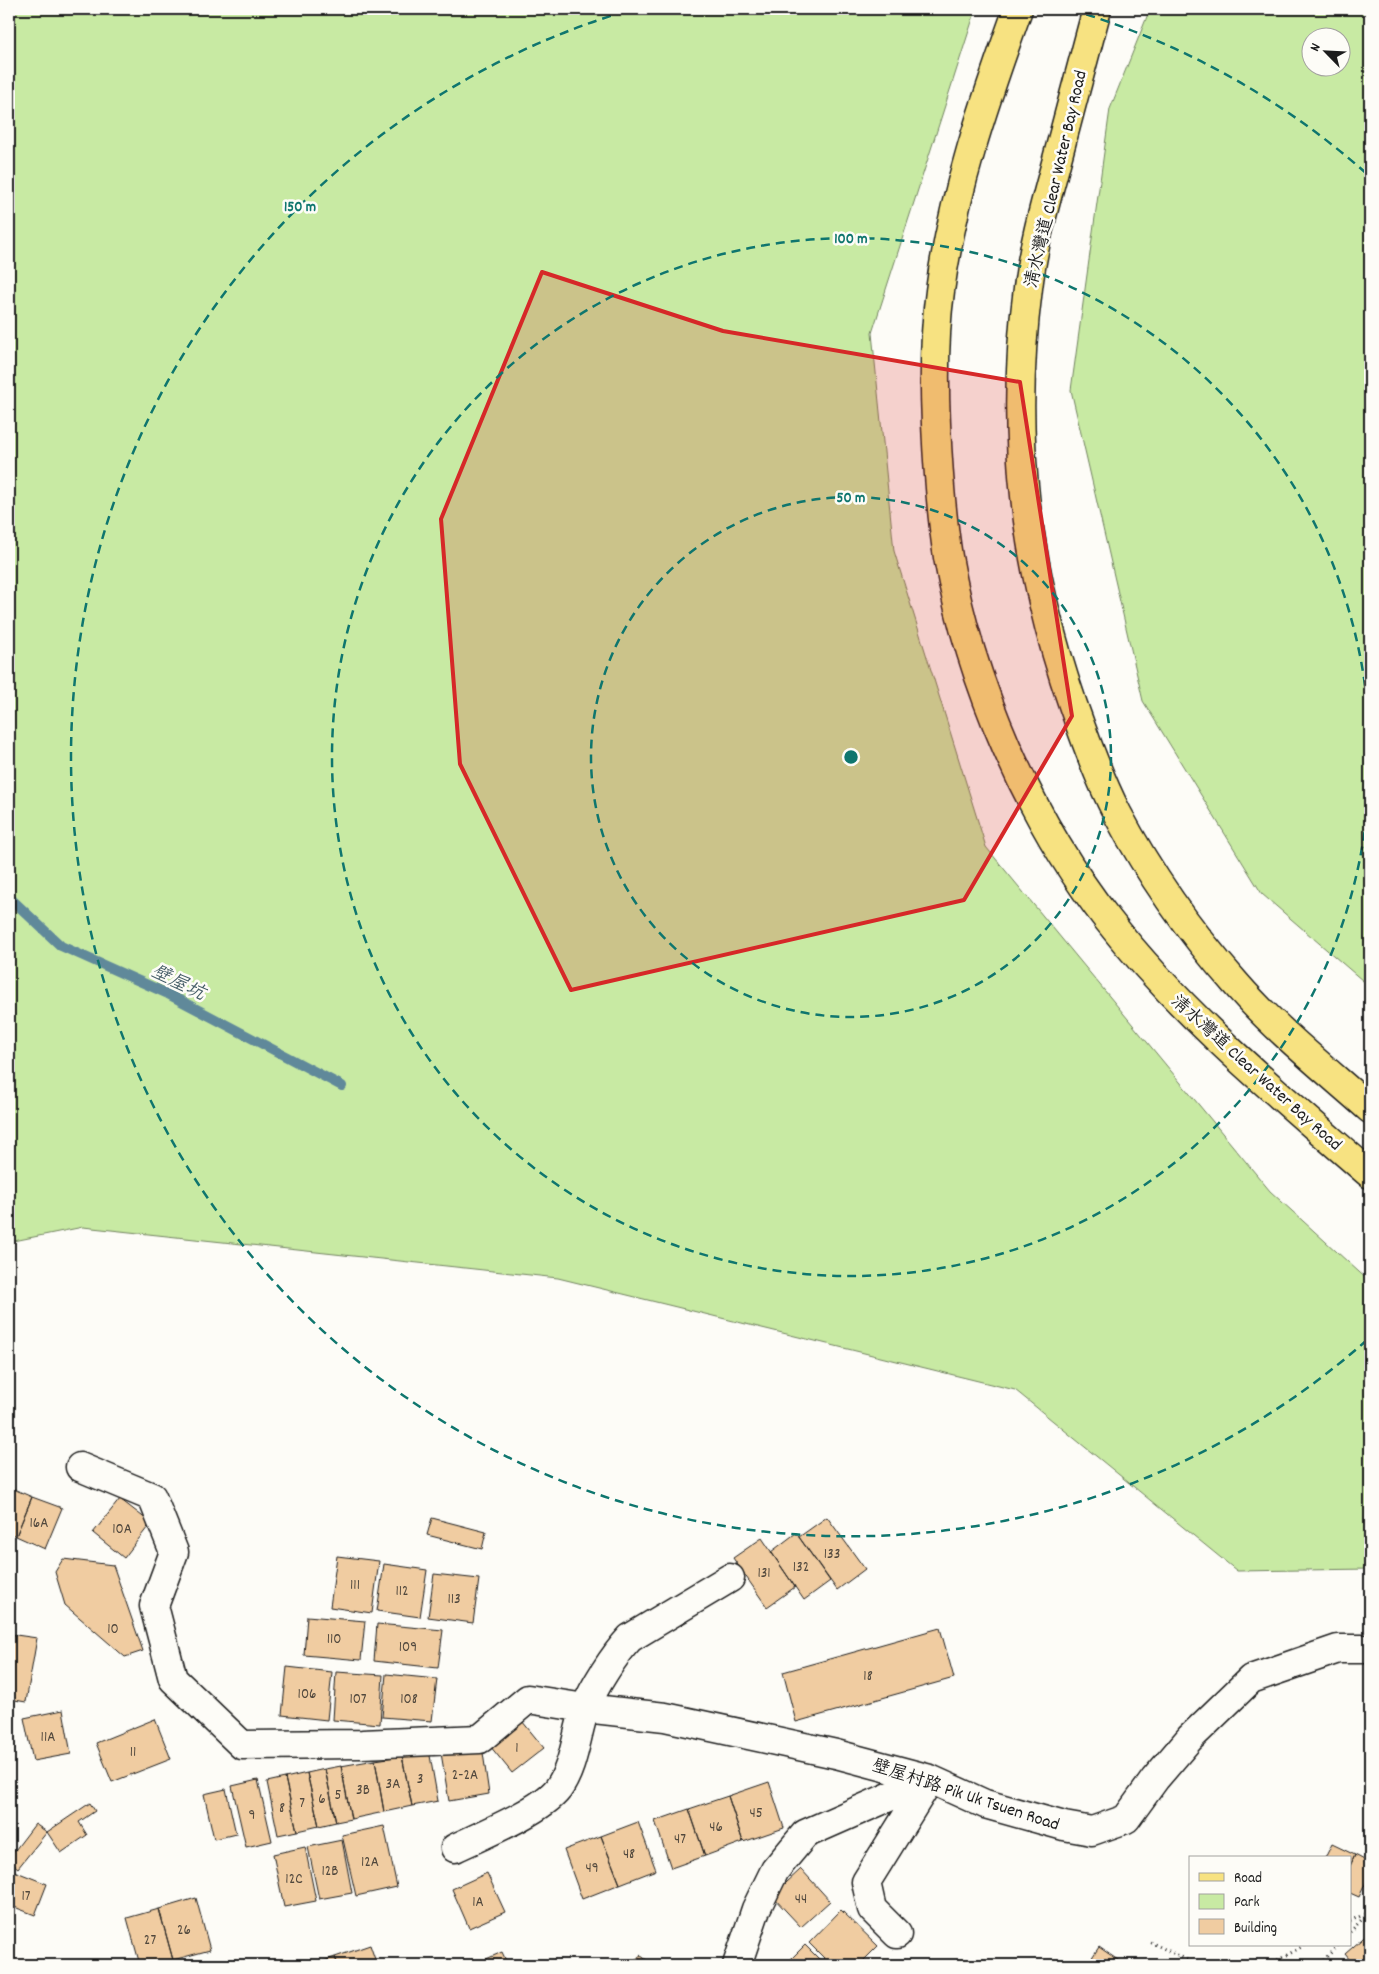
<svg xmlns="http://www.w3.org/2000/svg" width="1379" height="1974" viewBox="0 0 1379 1974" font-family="Dekko,'LXGW WenKai TC',sans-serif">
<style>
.green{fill:#c8eaa3;stroke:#728360;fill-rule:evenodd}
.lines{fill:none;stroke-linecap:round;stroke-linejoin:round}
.stream{stroke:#60899a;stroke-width:10}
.building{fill:#f0cca1;stroke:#1c1c1c}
.minor-casing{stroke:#1c1c1c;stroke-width:31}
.major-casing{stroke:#1c1c1c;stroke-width:31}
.path{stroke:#1c1c1c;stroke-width:3;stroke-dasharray:1 4;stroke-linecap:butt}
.minor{stroke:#fdfcf7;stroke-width:28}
.major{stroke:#f7e281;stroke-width:28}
.marked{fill:#d62828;fill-opacity:0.2;stroke:#d62828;stroke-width:4;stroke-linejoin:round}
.ring{fill:none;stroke:#0f766e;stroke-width:2.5;stroke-dasharray:9 6}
.labels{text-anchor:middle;stroke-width:5;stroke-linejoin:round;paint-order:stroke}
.number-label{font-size:15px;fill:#51483d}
.street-label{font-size:18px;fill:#1c1c1c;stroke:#fdfcf7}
.water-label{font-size:19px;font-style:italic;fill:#445c66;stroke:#fdfcf7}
.centre{fill:#0f766e;stroke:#fdfcf7;stroke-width:2.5}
.ring-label{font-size:15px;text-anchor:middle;font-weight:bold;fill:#0f766e;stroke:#fdfcf7;stroke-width:5;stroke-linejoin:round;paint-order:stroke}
</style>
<rect width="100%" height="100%" fill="#fdfcf7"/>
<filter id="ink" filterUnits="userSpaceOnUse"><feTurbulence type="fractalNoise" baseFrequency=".02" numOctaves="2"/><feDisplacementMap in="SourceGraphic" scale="10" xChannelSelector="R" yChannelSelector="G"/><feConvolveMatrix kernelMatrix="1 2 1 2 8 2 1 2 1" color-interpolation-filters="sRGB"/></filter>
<g filter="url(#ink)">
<path class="green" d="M9,9H976L872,333L894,551L986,847L1270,1191L1370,1282V1569L1237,1571L1015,1390L558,1278L83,1227L9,1242Z
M1150,9H1370V987L1262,894L1143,701L1071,390L1110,109ZM1312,38H1342V68H1312Z"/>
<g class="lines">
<path class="stream" d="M9,897L61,946L168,994L342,1086"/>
</g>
<path class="building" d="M9,1487L32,1497L16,1536L9,1533Z
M32,1497L62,1508L45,1549L16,1536Z
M120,1499L151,1523L124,1558L93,1533Z
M827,1517L865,1569L837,1590L799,1537Z
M432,1518L486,1532L482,1549L427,1535Z
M796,1533L830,1581L804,1600L771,1552Z
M762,1538L795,1587L767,1607L733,1558Z
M337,1556L379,1561L372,1613L330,1607Z
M63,1559L113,1565L143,1651L125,1657L65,1605L55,1572Z
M384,1564L427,1570L420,1617L377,1611Z
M434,1574L479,1579L473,1623L428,1617Z
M307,1616L365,1621L361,1660L304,1655Z
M377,1624L443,1630L438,1668L374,1661Z
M940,1628L954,1678L796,1722L783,1672Z
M9,1634L37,1638L26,1702L9,1699Z
M287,1667L332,1672L327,1720L282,1715Z
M336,1672L383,1675L380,1724L333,1720Z
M386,1674L437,1679L432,1721L382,1717Z
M63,1710L71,1754L33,1761L24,1718Z
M155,1719L171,1759L112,1782L96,1743Z
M522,1721L544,1748L512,1773L490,1746Z
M482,1746L489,1794L449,1801L441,1753Z
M429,1750L438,1801L412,1806L402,1756Z
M402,1756L412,1806L384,1812L375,1760Z
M375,1760L384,1812L351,1819L341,1766Z
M341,1766L351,1819L336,1822L325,1769Z
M325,1769L336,1822L319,1826L307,1773Z
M307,1773L319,1826L297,1831L285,1778Z
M285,1778L297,1831L278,1835L267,1782Z
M258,1780L272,1841L246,1847L232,1786Z
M769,1782L784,1828L743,1842L728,1796Z
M226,1789L236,1834L214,1839L204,1794Z
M728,1796L743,1842L705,1856L689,1809Z
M90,1803L95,1811L79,1822L87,1835L61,1853L47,1832Z
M689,1809L705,1856L671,1868L655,1821Z
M638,1822L656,1870L620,1884L601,1836Z
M35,1824L47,1832L18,1868L9,1861V1858Z
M384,1826L397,1887L356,1896L342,1835Z
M601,1836L620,1884L582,1899L564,1850Z
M342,1840L352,1893L319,1899L308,1847Z
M1332,1844L1355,1855L1350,1866V1858H1325Z
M305,1847L316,1901L284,1907L273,1854Z
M1355,1855L1370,1863V1874L1359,1897L1350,1893V1866Z
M9,1869L47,1884L35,1915L9,1905Z
M801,1869L830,1901L801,1927L772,1896Z
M487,1873L505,1912L469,1928L452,1889Z
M196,1898L210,1950L173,1960L159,1909Z
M159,1909L173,1960L154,1965H140L127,1918Z
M841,1910L878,1946L859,1965H831L809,1943Z
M1370,1932V1965H1354L1345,1954Z
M370,1945L377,1965H338L335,1957Z
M805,1945L825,1965H785Z
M1099,1947L1125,1965H1087Z
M502,1952L508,1965H473Z
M640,1955L653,1965H632Z
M335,1957L338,1965H312Z"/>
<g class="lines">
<g class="minor-casing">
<path id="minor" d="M80,1467L152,1497L174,1552L154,1606L173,1679L242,1745L362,1744L480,1739L528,1699L585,1708L665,1717L836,1754L930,1779L985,1804L1064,1826L1092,1831L1126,1819L1155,1779L1190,1738L1251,1679L1338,1649H1370
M455,1848C482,1835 541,1811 558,1789C574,1767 576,1735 585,1709C593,1688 614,1655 630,1638L730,1578
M897,1934L872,1909L866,1882L930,1779
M737,1965L756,1909L775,1870L805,1834L930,1779"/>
</g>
<g class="major-casing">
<path id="major" d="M1018,9C985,101 953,193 940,291C934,335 934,380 936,424C938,468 941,513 948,557C970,682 1029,819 1108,920C1183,1016 1278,1094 1370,1174
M1097,9C1083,60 1070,112 1056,163C1045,204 1033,246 1028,288C1009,434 1025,567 1073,705C1086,742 1099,778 1117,813C1149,874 1190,932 1236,984C1276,1030 1325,1069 1370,1109"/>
</g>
<path class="path" d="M1350,1921L1365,1914
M1350,1932L1369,1912
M1150,1942L1198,1965
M1320,1964L1338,1945
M1269,1965L1305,1945"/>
<use href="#minor" class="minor"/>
<use href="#major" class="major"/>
</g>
</g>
<path class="marked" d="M542,272L723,331L1020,382L1072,716L964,900L571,990L460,764L441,519Z"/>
<g class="ring">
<circle cx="851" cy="757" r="260"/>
<circle cx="851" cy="757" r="519"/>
<path d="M1367 1340A779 779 0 1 1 630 10M1072 10A779 779 0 0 1 1367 174"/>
</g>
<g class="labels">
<g class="number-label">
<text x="39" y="1527">16A</text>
<text x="122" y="1533">10A</text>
<text x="832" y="1558">133</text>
<text x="801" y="1571">132</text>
<text x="764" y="1577">131</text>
<text x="355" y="1589">111</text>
<text x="402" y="1595">112</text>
<text x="454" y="1603">113</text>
<text x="113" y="1633">10</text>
<text x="334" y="1643">110</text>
<text x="408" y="1651">109</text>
<text x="868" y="1680">18</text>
<text x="307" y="1698">106</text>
<text x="358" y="1703">107</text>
<text x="409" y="1703">108</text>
<text x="48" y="1741">11A</text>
<text x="517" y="1752">1</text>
<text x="133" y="1756">11</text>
<text x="465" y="1779">2-2A</text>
<text x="420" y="1783">3</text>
<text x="393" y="1788">3A</text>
<text x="363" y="1794">3B</text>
<text x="338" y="1799">5</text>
<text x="322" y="1803">6</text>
<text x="302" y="1807">7</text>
<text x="282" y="1812">8</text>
<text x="756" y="1817">45</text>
<text x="252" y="1819">9</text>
<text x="716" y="1831">46</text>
<text x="680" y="1843">47</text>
<text x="629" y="1858">48</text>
<text x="370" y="1866">12A</text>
<text x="592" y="1872">49</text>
<text x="330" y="1875">12B</text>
<text x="294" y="1883">12C</text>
<text x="26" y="1900">17</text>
<text x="801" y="1903">44</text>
<text x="478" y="1906">1A</text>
<text x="184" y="1934">26</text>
<text x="150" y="1944">27</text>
</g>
<g class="street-label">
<text transform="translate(1055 179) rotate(-77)" y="6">清水灣道 Clear Water Bay Road</text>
<text transform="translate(1257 1072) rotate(42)" y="6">清水灣道 Clear Water Bay Road</text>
<text transform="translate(966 1794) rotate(18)" y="6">壁屋村路 Pik Uk Tsuen Road</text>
</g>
<g class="water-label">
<text transform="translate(179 981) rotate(26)" y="7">壁屋坑</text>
</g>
</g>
<circle cx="851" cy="757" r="8" class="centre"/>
<g class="ring-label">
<text x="300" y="211">150 m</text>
<text x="851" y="243">100 m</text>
<text x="851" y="502">50 m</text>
</g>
<rect width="1379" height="1974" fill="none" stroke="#fdfcf7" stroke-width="30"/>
<rect x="15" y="15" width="1349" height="1944" fill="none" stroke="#1c1c1c" stroke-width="2" filter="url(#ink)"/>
<rect x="1189" y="1856" width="162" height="90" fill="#fdfcf7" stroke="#a3a29f"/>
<rect x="1199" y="1873" width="25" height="8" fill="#f7e281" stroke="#a3a29f"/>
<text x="1234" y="1882" font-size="15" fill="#1c1c1c">Road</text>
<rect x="1199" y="1894" width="25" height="15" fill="#c8eaa3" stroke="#a3a29f"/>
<text x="1234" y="1906" font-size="15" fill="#1c1c1c">Park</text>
<rect x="1199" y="1919" width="25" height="15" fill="#f0cca1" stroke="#a3a29f"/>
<text x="1234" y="1932" font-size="15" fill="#1c1c1c">Building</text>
<g transform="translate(1326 52) rotate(294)"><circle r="24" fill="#fdfcf7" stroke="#a3a29f"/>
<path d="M0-4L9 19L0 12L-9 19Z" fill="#1c1c1c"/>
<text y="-8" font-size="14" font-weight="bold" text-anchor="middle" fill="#1c1c1c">N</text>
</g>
</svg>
